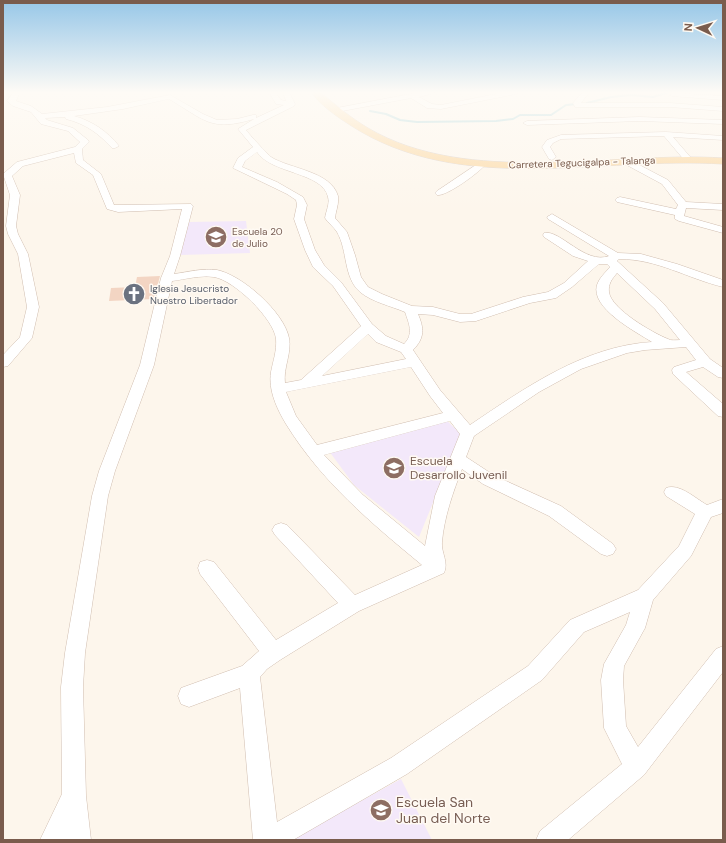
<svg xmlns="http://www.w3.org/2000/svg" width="726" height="843" viewBox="0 0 726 843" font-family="'DM Sans',sans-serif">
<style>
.education{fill:#f3e8fa}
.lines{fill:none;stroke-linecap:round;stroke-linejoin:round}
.stream{stroke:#a5d3da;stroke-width:2}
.building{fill:#f3d5c3}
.minor-casing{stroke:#d1beb0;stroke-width:1}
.major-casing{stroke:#dad1cd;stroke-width:1}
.minor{fill:#fff;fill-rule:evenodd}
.major{fill:#fbd9a5;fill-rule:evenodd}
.labels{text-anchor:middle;stroke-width:3;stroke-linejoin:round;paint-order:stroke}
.far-street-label{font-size:10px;fill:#7a5c4d;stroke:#fffaf3}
.far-education-label{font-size:10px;fill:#785e54;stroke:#fffaf3;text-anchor:start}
.far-worship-label{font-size:10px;fill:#5b616d;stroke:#fffaf3;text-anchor:start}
.education-label{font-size:12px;fill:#785e54;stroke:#fffaf3;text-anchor:start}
.near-education-label{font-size:14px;fill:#785e54;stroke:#fffaf3;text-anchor:start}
</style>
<rect width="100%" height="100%" fill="#fdf6ec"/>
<path class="education" d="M246,221L250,253L180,255L189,222Z
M445,419L461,434L419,537L354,485L329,451Z
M401,779L432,840H290Z"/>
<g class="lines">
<path class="stream" d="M587,103L611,97L631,95L653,97L669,92
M370,111L386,114L400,120L417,122L496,121L513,119L520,115H551L566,105L577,104"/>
</g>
<path class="building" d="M160,276L154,299L109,301L111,288L135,287L137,277Z"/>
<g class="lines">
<g class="minor-casing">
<path id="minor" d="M14,92H20L16,101L31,106L42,114L107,107L170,95L203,114L217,120L237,119L253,115H256V118L284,105L276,104L269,92H275L281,100L286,101L283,92H289L295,104L294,106L246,130C248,133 268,155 271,157C290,169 331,171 338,196C339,204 336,210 335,218L347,232L355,255L361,277L368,287L382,294L412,306L433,307L460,314H471L523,297L548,292L564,283L588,261L573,256L544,237L543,235L544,233C560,229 585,265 609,256L548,219L547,217L552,214L618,253L641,254L677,264L723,280V287C686,278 658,259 619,259L617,261L663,303L710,359L723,368V378L718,377L703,367L686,372L723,404V417L718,416L673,374L672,370L674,367L696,360L686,347L645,350L627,353L581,369L539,392L474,436L466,457L495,476L561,506L613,544L616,549L613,554L607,556L601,554L549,516L483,484L462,469C453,492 444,518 442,542C441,553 449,562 444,573L359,611L280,660L267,669L260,677L277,822L391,758L528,666L570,620L638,590L679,546L695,514L666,496L664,492L666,488C679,483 695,498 707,505L723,499V513L711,517L691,556L653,600L645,628L624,666L623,680L626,726L638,747L716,649L723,646V672L644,775L568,840H536L540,831L622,764L604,728L601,680L604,664L626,625L630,612L584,632L542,680L407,774L293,840H253L240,688L189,707L181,704L178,696L181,688L242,666L259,651L200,574L198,568L200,562L207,560L214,562L276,640L338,603L275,535L272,530L275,525L281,523L287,525L355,595L422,565C371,523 321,481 286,424C277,409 268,390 271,372C273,361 277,351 276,339C274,319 234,280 214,277C201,275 186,279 172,281L154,365L115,471L108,496L85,653L83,687L86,796L91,840H40L62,794L61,687L65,653L92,496L99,471L140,365L161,278L170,256L182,209L118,212L107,209L93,175L76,163L74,153L23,166L12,176L20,195L16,226L18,234L28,254L39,307L32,338L8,366L3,367V355L20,337L27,307L18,254L8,234L6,226L10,195L3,174L17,162L75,147L80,142L68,131L41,124L31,112L13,106L7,101ZM169,99C205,120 210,132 254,119L238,129L253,147L238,158L233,168L287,194L296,200L297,205L294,219L305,250L313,267L333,286L361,326L301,380L285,383C283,368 292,353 289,338C284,312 242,275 217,270C203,268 188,272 174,274L180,256L193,206L191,204L114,205L101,174L83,160L82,149L89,142L88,140L73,128L47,120L45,118L65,117L66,119C86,124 98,133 112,148H115L119,146C107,131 92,121 74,116L123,109ZM257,152C271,174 323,172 328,197C330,204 326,211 325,218C328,223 334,227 337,232C348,251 343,277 360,292C372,302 391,306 405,312C409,324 414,334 404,344L386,336L372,324L341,282L324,265L315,250L304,219L307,205L303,197L277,182L242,167L245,161ZM599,264H607L610,267C606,272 599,278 597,285C590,308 636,332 652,342C584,346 525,388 470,425L440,390L413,350C425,338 424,328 418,314L433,315L460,322L476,321L530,303L556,298L572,287ZM617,273L655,309L680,340C676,340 671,341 668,339C653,333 611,309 609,292C608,284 612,279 617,273ZM368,334L376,342L401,352L406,359L322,376ZM411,367L430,396L443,413L317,445L296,416L286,392ZM450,421L460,434L435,496L425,546L363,495L324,455Z
M421,92H435L434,93L419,97L432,104L441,105L506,92H519L516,94L441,109L427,108L411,98L337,112L333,110L337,108Z
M584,92L588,94L581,103H670L723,107V111L670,107H575L573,103L582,93Z
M674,93L723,96V100L672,96L670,95Z
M640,117L723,120V124L640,121L527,125L523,123L527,121Z
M666,132L723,136V140L673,137L692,159L688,162L685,161L664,136L561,139L553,143L550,147L556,157L552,160L549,159L542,147L547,140L561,135Z
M626,158L668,180L686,202L723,204V210L686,208L684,216L723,227V233L679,221L675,219V215L617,202L615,200L617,198L620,197L676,209L678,205L662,184L623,163L622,161L623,159Z
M482,161L486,164C480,172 446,197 437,195L435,193L437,191Z"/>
</g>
<g class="major-casing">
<path id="major" d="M311,92H320C336,105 351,118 368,128C468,187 612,151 723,158V164C600,156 461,197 350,125C336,116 320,105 311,92Z"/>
</g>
<use href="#minor" class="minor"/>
<use href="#major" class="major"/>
</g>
<linearGradient id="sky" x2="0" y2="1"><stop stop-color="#97c7e8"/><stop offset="0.44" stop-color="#fefbf6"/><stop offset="1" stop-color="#fefbf6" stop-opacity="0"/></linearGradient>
<rect width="726" height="210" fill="url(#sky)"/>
<defs>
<g id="school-disc" transform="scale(1.15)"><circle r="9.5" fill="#8d6e63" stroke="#fffaf3"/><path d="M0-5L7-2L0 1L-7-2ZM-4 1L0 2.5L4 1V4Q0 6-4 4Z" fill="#fff"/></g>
<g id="church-disc" transform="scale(1.15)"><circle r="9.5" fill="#6b7280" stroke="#fffaf3"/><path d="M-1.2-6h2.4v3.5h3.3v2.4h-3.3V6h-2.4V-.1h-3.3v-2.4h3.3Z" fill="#fff"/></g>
</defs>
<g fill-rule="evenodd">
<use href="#school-disc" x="216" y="237"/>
<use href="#church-disc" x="134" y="294"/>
<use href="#school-disc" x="394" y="468"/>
<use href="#school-disc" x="381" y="810"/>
</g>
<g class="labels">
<g class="far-street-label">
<text transform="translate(582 162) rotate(-2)" y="4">Carretera Tegucigalpa - Talanga</text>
</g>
<g class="far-education-label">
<text x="232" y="235">Escuela 20<tspan x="232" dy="12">de Julio</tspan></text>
</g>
<g class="far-worship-label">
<text x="150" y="292">Iglesia Jesucristo<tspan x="150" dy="12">Nuestro Libertador</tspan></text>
</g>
<g class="education-label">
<text x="410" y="465">Escuela<tspan x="410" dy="14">Desarrollo Juvenil</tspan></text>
</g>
<g class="near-education-label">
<text x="396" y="807">Escuela San<tspan x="396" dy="16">Juan del Norte</tspan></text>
</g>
</g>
<rect width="726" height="843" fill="none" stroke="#7a5c4d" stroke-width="8"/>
<g transform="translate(698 28) rotate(274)" stroke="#fffaf3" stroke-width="3" paint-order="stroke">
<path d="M0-3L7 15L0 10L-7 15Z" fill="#7a5c4d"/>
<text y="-6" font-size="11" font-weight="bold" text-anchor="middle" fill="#7a5c4d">N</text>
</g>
</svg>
